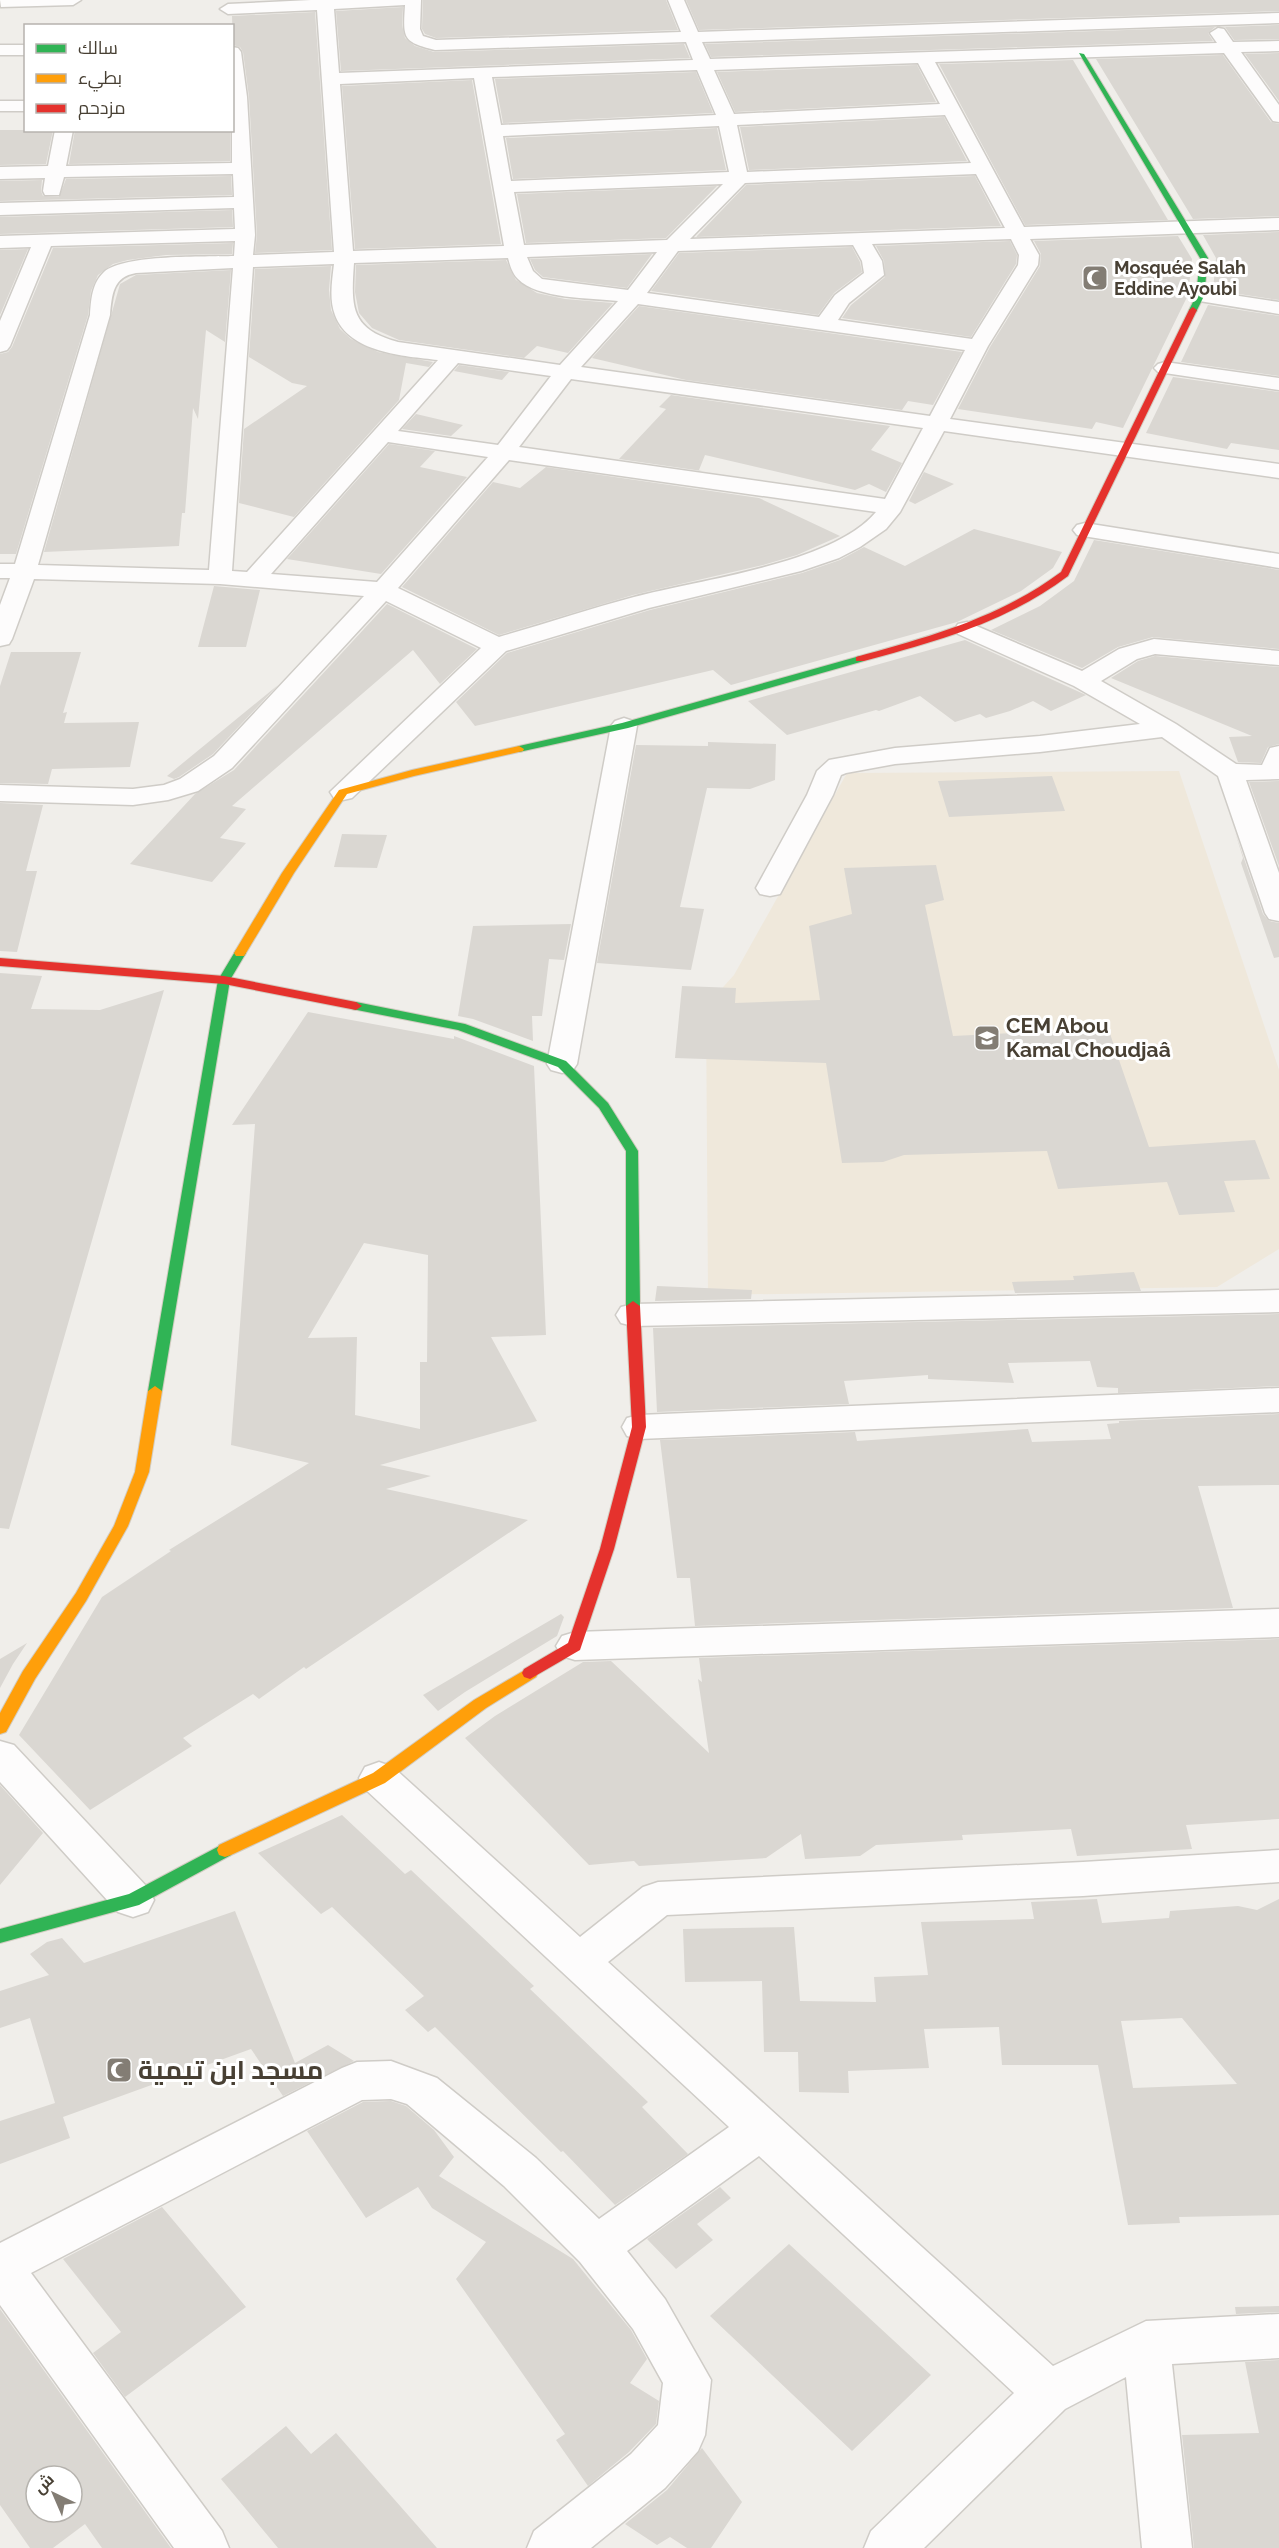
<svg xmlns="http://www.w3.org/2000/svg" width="1279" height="2548" viewBox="0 0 1279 2548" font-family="Raleway,Cairo,sans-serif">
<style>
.education{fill:#efe8db}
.building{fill:#dad7d2;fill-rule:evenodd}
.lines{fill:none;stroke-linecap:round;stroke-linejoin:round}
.street-casing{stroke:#cfccc7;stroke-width:3}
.fast-casing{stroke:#d2ccc1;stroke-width:2}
.slow-casing{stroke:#d2ccc1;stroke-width:2}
.jam-casing{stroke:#d2ccc1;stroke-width:2}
.street{fill:#fdfcfc;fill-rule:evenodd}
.fast{fill:#30b455;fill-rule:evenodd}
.slow{fill:#ff9f0a;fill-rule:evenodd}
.jam{fill:#e5322d;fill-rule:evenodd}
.labels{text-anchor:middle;stroke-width:6;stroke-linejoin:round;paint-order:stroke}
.far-poi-label{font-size:18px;font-weight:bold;fill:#484034;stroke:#fff;text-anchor:start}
.poi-label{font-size:21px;font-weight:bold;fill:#484034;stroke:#fff;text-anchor:start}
.near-poi-label{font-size:26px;font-weight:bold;fill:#484034;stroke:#fff;text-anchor:start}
</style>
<rect width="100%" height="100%" fill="#f0eeea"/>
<path class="education" d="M1179,771L1279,1070V1249L1217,1287L708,1295L706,1006L734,975L847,773Z"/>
<path class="building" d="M423,0H666L678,30L436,38L425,34L422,29Z
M686,0H1279V11L699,30Z
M403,7L402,25L405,38L415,46L434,52L684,44L690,58L341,71L336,11Z
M315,12L332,250L255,253L257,235L249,97L243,52L240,47L233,45L232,16Z
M1279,25V39L1234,40L1225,27Z
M1215,27L1208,33L1213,41L711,57L705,44Z
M1279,53V101L1245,54Z
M1223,55L1271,122L1279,124V216L1193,219L1096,59Z
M1073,60L1168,220L1025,225L939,64Z
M917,65L936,102L735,112L717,72Z
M696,72L713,113L503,123L495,79Z
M472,80L501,244L355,249L342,86Z
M944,117L967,161L749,170L740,127Z
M717,128L726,170L513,179L506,138Z
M0,130H53L46,164L0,165Z
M75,130H230V161L69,164Z
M231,176L232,195L0,201V181L42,180L41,191L43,196L59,197L66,179Z
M975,176L1001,226L696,237L746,185Z
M717,186L666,238L526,243L517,194Z
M232,210L233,227L0,234V217Z
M1279,232V300L1213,290L1216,258L1203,235Z
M1178,236L1192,259L1188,295L1123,428L1096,422L1092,429L958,409L990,347L1040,266L1041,254L1034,241Z
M1010,241L1017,255L1016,264L971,337L842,318L851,305L885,277L884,261L876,246Z
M233,243L232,254L166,255L128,260L113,264L98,275L91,291L88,315L16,554H0V354L8,352L12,347L53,248Z
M852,247L860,262L862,272L834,293L818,315L651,291L679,253Z
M28,249L0,315V250Z
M652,254L627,288L543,277L535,270L530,259Z
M506,260L516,280L537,293L565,299L613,303L568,353L537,346L524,358L399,340L372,328L359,313L355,292L356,265Z
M331,266L329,290L331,310L340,329L351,339L378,352L433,362L429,367L406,363L399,400L294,517L239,503L244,429L307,386L292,383L249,357L255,269Z
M231,270L225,342L206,330L198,419L193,408L185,513H182L179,546L44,552L120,284L136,275Z
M1208,305L1279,316V376L1181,362Z
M639,306L962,352L933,405L908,401L902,410L686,380L592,358Z
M459,365L509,372L502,380L454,371Z
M1173,377L1279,392V450L1231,443L1227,449L1146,433Z
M671,395L890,426L871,450L902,463L886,492L869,484L855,490L705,455L699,470L702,471L619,459L666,409L659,407Z
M416,414L463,425L451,436L402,429Z
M389,444L435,451L420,467L467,477L381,574L287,559Z
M546,467L759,498L840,536L797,555L763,565L633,595L499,635L402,587L493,482L520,488Z
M924,472L954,484L915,504L909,501Z
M974,529L1062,552L1053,568L1021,591L957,622L731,685L713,670L475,726L456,702L507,653L650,610L802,573L840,560L864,547L905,566Z
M1094,540L1279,570V649L1153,637L1118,647L1082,668L991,630L1040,606L1074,581Z
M214,586L260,590L246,647H198Z
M387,604L477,649L440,684L413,650L232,806L246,809L220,838L246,843L212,882L130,864L195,794L234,770Z
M965,640L1086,695L1051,711L1033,701L1010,711L986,718L980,714L955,722L920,696L879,711L876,710L787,735L748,701Z
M11,652H81L63,713L67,712L64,723L139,722L130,767L52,769L48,784L0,783V686Z
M1155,656L1279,667V744L1268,747L1261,763L1238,762L1229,737L1252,736L1111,678L1138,661Z
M278,685L213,754L179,777L174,779L167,776Z
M708,742L776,744L775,780L750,789L707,788L680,907L704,909L691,970L597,963L636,745L708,746Z
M1052,776L1065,811L949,817L938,781Z
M1279,781V866L1249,782Z
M0,803L43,805L26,871H37L17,952L0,951Z
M1235,832L1263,914L1269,921L1279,923V957L1274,958L1241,863L1243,858Z
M342,834L387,835L377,868L334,867Z
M936,865L944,900L925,905L953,1036L1108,1028L1149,1147L1255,1140L1270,1179L1224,1181L1235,1212L1179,1215L1167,1182L1058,1189L1047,1151L904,1155L883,1162L842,1163L826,1063L675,1058L682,986L736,988L735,1003L820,1000L809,926L852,914L844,868Z
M571,924L564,960L549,959L542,1016H532L533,1041L473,1019L458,1016L473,926Z
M0,973L42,976L31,1009L100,1010L164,990L9,1529L0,1528Z
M308,1012L454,1039V1036L534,1066L546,1335L491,1337L537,1421L380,1465L431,1476L386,1489L528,1520L306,1669L304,1667L259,1699L253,1694L183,1738L192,1746L90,1810L19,1735L102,1597L171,1551L169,1550L309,1463L231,1445L255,1124L232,1125ZM364,1243L428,1255L427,1362H420V1429L355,1415L357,1337L308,1338Z
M1134,1272L1141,1291L1015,1293L1012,1282L1074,1280L1073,1276Z
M657,1286L752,1290L751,1299L655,1301Z
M1279,1314V1386L1118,1393V1388L1097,1387L1090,1361L1008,1363L1014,1383L928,1379V1375L844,1381L849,1404L657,1412L653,1328Z
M1279,1414V1485L1198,1486L1233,1608L695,1626L690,1578H677L660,1440L855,1432L857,1441L1028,1429L1032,1442L1111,1439L1107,1424L1119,1423V1421Z
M561,1614L564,1617L557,1636L465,1692L438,1711L423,1695Z
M1279,1639V1819L1186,1825L1192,1849L1077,1856L1071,1829L962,1835L963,1840L876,1845L860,1856L805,1859L801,1834L766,1858L639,1866L634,1861L589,1865L465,1738L495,1716L583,1662L611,1661L709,1753L698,1679L702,1682L699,1658Z
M27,1643L13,1664L0,1688V1659Z
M0,1785L43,1833L0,1885Z
M342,1815L405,1874L411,1870L534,1986L530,1989L648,2102L642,2107L688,2154L615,2205L563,2151L561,2152L435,2027L428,2032L405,2010L424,1996L332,1907L321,1914L258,1853Z
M1097,1899L1102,1923L1169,1918L1170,1911L1238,1906L1257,1910L1279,1899V2215L1179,2217L1180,2223L1128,2225L1098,2065H1002L999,2027L924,2029L929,2068L848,2071L849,2093L799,2092L798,2052H764L762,1981L685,1982L683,1929L794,1927L800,2001L876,2002L874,1977L928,1975L921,1922L1034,1919L1031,1902ZM1182,2018L1237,2084L1133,2088L1121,2021Z
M235,1911L295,2063L328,2045L354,2061L283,2096L251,2049L63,2117L70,2138L0,2164V2121L55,2103L30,2018L0,2028V1991L49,1975L30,1954L47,1942L62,1938L84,1963Z
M391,2101L406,2106L434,2130L454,2157L439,2176L573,2259L631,2330L647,2359L630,2383L659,2401L656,2424L629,2452L588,2486L556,2440L565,2434L456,2279L486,2242L432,2208L418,2187L366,2218L307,2131L363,2102Z
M720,2187L731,2198L697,2224L713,2240L676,2269L647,2239Z
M162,2207L246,2307L125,2397L93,2353L121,2332L63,2259Z
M789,2244L931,2375L852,2451L710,2316Z
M1279,2306V2312L1236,2314L1235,2307Z
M0,2309L171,2548H102L85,2524L53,2548H30L0,2505ZM36,2476H72V2512H36Z
M1279,2360V2548H1194L1182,2435L1259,2433L1245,2362Z
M286,2426L311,2454L336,2433L437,2548H278L221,2479Z
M702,2448L742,2502L711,2548H687L670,2537L657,2545L625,2524L667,2490Z"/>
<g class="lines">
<g class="street-casing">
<path id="street" d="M0,0H81L73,5L1,7Z
M311,0H421L420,29L423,36L436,40L681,32L668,0H684L698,32L1279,13V23L702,42L710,59L1217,43L1210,33L1218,28L1224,29L1233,42L1279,41V51L1241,52L1279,105V122L1273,121L1224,53L935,62L1024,227L1279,218V230L1030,239L1039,255L1038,265L988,346L950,419L1279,464V478L944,431L900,512L886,529L860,547L839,558L801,571L649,608L506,651L352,798L343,800L334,798L330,792L481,648L386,601L232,768L198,791L168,800L133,805L0,801V785L133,789L164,785L180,779L214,756L364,596L220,584L34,579L12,639L9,644L0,646V605L10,578H0V564H15L90,315C91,300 92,283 104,272C124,254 206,257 234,256L235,241L51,246L10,346L7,350L0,352V321L31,247L0,248V236L235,229L234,208L0,215V203L234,197L233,174L64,177L59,195H45L43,191L45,178L0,179V167L48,166L55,130H73L66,166L232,163V47L238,48L241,52L247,97L255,235L253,255L334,252L317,10L228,14L220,9L228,4ZM405,5C403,38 402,42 435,50L686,42L693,60L339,73L334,9ZM918,63L940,104L734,114L714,70ZM697,70L716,115L501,125L492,77ZM474,78L504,246L353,251L340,84ZM945,115L971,163L747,172L737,125ZM719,126L729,172L511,181L503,136ZM976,174L1005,228L690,239L745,183ZM723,184L667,240L524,245L514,192ZM1011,239L1019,255L1018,265L972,339L838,320L849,303L884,275L882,261L872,244ZM853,245L862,261L864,273L835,295L819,317L647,293L678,251ZM657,252L628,290L542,279L533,271L527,257ZM508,258C510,265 512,273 518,279C537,299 591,298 618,301L560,365L398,342C350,329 351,307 354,263ZM334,264C332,281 329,299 335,315C349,353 404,356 438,360L247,572L232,571L253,267ZM233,268L209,570L38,565L110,315C112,294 113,277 136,273ZM638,304L965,350L930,416L581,367ZM458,363L551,376L498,445L398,431ZM571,379L923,428L885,499L519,447ZM388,442L488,457L377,582L271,574ZM509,460L876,512C833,564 700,579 634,597C589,609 544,624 499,637L398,588Z
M0,45H26V55H0Z
M0,101H26V111H0Z
M1200,290L1279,302V314L1193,300L1190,296L1193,292Z
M1165,362L1279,378V390L1158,372L1154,368L1158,364Z
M1085,523L1279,554V568L1077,535L1073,530L1077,525Z
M967,622L1082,671L1119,649L1154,639L1279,651V665L1155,654L1137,659L1101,681L1176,724L1236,764L1262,765L1270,748L1279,746V779L1246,780L1279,873V921L1269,919L1265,913L1218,776L1162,737L1040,752L895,764L846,773L841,775L833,795L780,894L770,896L760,894L756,888L807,795L817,771L829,760L895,748L1040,736L1140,724L1074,686L958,634L955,629L958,624Z
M624,718L633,721L637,726L577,1064L573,1070L562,1073L551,1070L547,1064L611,726L615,721Z
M1279,1290V1312L633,1326L621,1323L616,1315L621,1307L633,1304Z
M1279,1388V1412L639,1439L627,1436L622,1427L627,1418L639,1415Z
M1279,1609V1637L575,1660L562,1656L556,1646L562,1636L575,1632Z
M0,1741L14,1745L148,1888L154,1900L148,1912L133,1917L118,1912L0,1782Z
M379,1762L393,1767L580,1937L643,1887L658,1882L1083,1862L1279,1850V1882L1083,1896L667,1915L608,1962L1053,2366L1146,2321L1279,2314V2358L1172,2364L1192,2548H1142L1126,2377L1065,2409L924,2548H864L871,2531L1014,2393L759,2156L627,2251L665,2299L711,2380L705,2435L698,2451L665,2488L591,2548H527L534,2531L631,2454L658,2425L663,2383L633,2329L580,2262L504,2186L407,2104L391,2099L362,2100L31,2273L222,2531L229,2548H174L0,2305V2243L342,2068L357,2062L391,2061L437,2078L536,2158L599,2219L729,2127L365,1789L359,1778L365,1767Z"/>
</g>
<g class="fast-casing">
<path id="fast" d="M1079,53L1084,54L1208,258L1204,296L1196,312L1189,310L1196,296L1200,258Z
M860,656L864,657V661L628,728L519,752L514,749L519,746L622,723Z
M240,949L246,953L230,980L162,1391L155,1396L148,1391L218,980L236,950Z
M356,1002L465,1024L566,1061L608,1103L638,1151L640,1306L638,1309H628L626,1306V1151L599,1108L558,1067L458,1030L352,1009L350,1006L352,1003Z
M225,1843L231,1845L233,1850L231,1855L139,1905L0,1943V1929L129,1894Z"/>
</g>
<g class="slow-casing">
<path id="slow" d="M519,746L524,749L523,751L414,776L347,794L294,873L246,953L244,956H236L234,953L282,873L339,790L412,770Z
M155,1386L162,1391L149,1472L128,1526L86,1601L35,1679L6,1732L0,1734V1713L23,1671L76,1593L114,1526L135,1472L148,1391Z
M530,1667L536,1669L538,1673L536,1677L486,1708L385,1783L231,1855L225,1857L219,1855L217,1850L219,1845L373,1773L474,1700Z"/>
</g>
<g class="jam-casing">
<path id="jam" d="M1193,307L1197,310L1068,576C1005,623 938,641 864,661H856V657C929,637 999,618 1061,572L1189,310Z
M0,958L224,976L356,1002L362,1006L356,1010L224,984L0,966Z
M633,1301L640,1306L646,1427L614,1549L580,1650L530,1679L524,1677L522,1673L524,1669L568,1643L600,1549L632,1427L626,1306Z"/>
</g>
<use href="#street" class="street"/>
<use href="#fast" class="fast"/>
<use href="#slow" class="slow"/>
<use href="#jam" class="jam"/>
</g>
<defs>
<g id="mosque-square" transform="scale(1.35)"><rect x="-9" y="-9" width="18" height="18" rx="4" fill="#837d74" stroke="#fff"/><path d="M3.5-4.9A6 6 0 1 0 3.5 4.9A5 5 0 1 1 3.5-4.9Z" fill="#fff"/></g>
<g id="school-square" transform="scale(1.35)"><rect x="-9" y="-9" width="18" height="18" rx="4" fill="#837d74" stroke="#fff"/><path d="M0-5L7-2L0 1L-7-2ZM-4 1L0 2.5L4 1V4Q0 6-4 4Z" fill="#fff"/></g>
</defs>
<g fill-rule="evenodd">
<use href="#mosque-square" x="1095" y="278"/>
<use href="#school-square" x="987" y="1038"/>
<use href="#mosque-square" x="119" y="2070"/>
</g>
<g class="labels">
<g class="far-poi-label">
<text x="1114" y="274">Mosquée Salah<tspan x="1114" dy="21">Eddine Ayoubi</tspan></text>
</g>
<g class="poi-label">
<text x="1006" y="1033">CEM Abou<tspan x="1006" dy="24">Kamal Choudjaâ</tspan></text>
</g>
<g class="near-poi-label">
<text x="138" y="2079">مسجد ابن تيمية</text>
</g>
</g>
<rect x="24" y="24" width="210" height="108" fill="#ffffff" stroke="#b6b3ae" stroke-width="1.5"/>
<rect x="36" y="44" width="30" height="9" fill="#30b455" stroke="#b6b3ae" stroke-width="1.5"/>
<text x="78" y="54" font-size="18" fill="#484034">سالك</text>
<rect x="36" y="74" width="30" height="9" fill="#ff9f0a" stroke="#b6b3ae" stroke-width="1.5"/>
<text x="78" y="84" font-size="18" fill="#484034">بطيء</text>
<rect x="36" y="104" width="30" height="9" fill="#e5322d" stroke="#b6b3ae" stroke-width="1.5"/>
<text x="78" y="114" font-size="18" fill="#484034">مزدحم</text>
<g transform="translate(54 2494) rotate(316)"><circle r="28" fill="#ffffff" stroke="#b6b3ae" stroke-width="1.5"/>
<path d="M0-4.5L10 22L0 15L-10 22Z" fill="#837d74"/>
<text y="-9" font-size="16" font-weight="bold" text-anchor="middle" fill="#484034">ش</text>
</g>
</svg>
